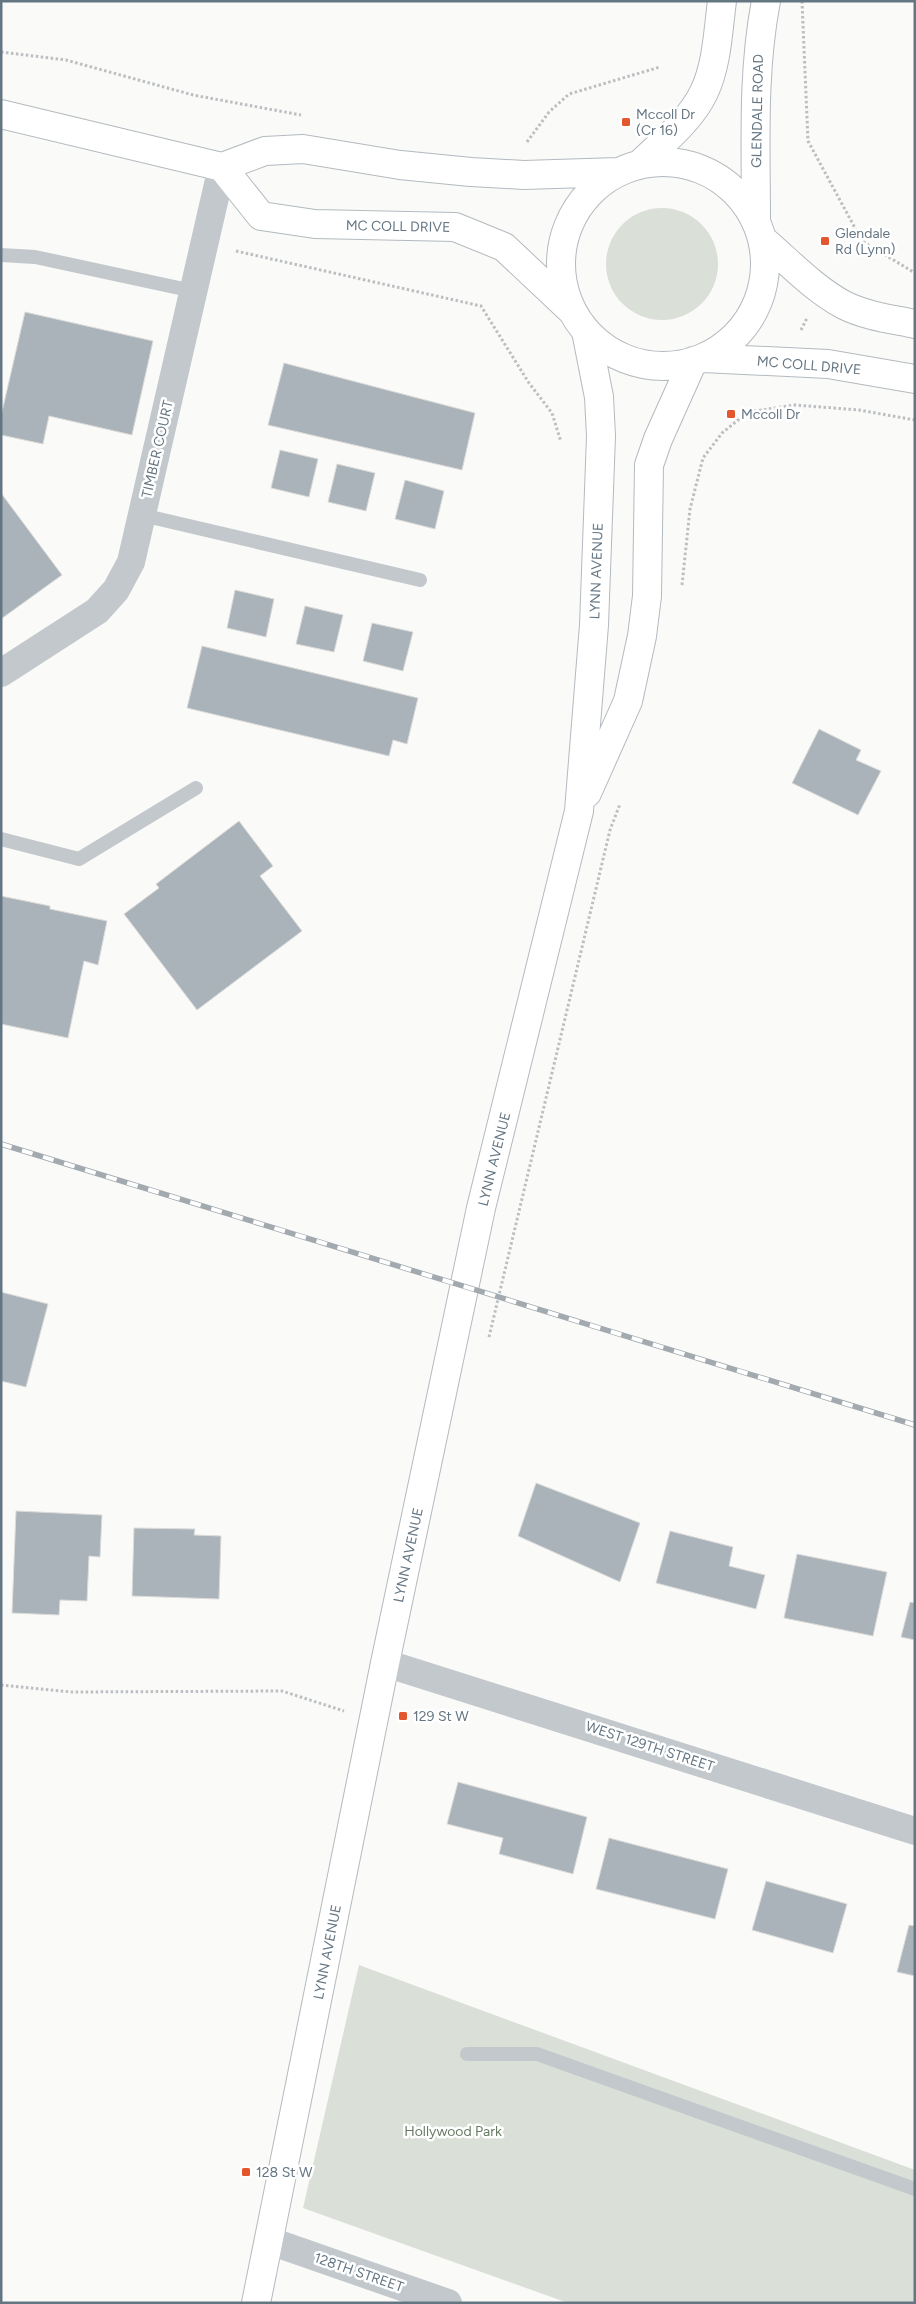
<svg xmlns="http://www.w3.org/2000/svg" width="916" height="2304" viewBox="0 0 916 2304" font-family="Figtree,sans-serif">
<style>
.green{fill:#dadfd7}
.building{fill:#aab3b9;stroke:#dcdcda}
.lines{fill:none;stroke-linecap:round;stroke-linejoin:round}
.secondary-casing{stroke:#b3babf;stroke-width:30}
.path{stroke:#bbbfc2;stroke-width:3;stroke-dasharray:2.5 2.5;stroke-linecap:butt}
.lane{stroke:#c3c8cc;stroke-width:14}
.street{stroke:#c3c8cc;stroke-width:28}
.secondary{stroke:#fff;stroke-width:28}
.rail-casing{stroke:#a2aab0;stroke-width:5.5}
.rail{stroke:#fff;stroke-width:4;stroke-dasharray:11;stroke-linecap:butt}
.poi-dot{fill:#e4572e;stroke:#fff;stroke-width:2}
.labels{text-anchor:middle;stroke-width:5;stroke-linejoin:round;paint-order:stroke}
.street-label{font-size:14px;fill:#657683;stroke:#fff}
.poi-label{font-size:14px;fill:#657683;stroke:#fff;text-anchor:start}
.park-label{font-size:14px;fill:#687a64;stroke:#fff}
</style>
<rect width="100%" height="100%" fill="#fafaf8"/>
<path class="green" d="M606 264a56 56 0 1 1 112 0a56 56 0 1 1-112 0Z
M359,1965L915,2170V2303H568L303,2208Z"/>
<path class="building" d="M25,312L153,341L132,435L49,416L43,444L1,435V416Z
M284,363L475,413L462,470L268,425Z
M280,450L318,459L309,497L271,488Z
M337,464L375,473L366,511L328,502Z
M405,480L444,491L435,529L395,519Z
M1,493L62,575L1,619Z
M235,590L274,599L266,637L227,628Z
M305,606L343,615L334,652L296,644Z
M372,623L413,632L403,671L363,661Z
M202,646L418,698L407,744L393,740L389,756L187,708Z
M819,729L861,750L856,760L881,771L858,815L792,783Z
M239,821L273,866L260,876L302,931L197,1010L124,914L159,888L156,884Z
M1,896L50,906V909L107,921L98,965L84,961L68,1038L1,1024Z
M1,1292L48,1304L26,1387L1,1381Z
M536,1483L640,1523L620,1582L518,1536Z
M16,1511L102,1515L100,1557L89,1556L87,1601L60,1600L59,1615L12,1613Z
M134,1528L195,1529L194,1535L221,1536L219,1599L132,1596Z
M670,1531L733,1547L729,1566L765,1575L756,1609L656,1583Z
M797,1554L887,1572L873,1636L784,1618Z
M910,1602L915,1603V1640L901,1637Z
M458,1782L587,1817L573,1874L499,1854L503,1838L447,1824Z
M609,1838L728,1869L715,1919L596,1889Z
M766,1881L847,1904L833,1953L752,1930Z
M909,1925L915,1926V1976L897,1972Z"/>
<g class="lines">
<g class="secondary-casing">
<path id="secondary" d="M1,114L222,167L265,151L303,149L400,165L471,172L524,175L618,172
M561 264a102 102 0 1 1 204 0a102 102 0 1 1-204 0Z
M640,164C662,143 691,120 704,92C717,65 718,31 722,1
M222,167L261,216L315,224L455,227L504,247L570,309
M756,221C756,148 752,73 766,1
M763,240C789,262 814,289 844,305C866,316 891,319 915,324
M703,358L828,364L915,379
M587,793L628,701L642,636L647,596L649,465L658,439L693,361
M256,2303L385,1663L481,1208L579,811L594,625L601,436L599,397L586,331"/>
</g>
<path class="path" d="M802,1L808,141L862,241L915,273
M1,52L66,60L193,95L301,115
M527,142L549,112L569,94L660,67
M236,251L481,306L529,383L552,413L561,442
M801,330L807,318
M682,585L690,509L703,458L722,433L748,412L795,405L859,410L915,420
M489,1337L610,830L620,804
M1,1685L72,1692L282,1691L344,1711"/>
<path class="lane" d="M1,255L35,257L193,291
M142,515L420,580
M1,839L79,859L196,788
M467,2054H537L915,2189"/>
<path class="street" d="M1,673L97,611L116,590L131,562L222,167
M385,1663L915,1831
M270,2241L448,2303"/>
<use href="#secondary" class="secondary"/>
<g class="rail-casing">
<path id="rail" d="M1,1144L915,1425"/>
</g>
<use href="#rail" class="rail"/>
</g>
<g class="poi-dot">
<rect x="621" y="117" width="10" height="10" rx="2.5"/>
<rect x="820" y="236" width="10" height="10" rx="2.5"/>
<rect x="726" y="409" width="10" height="10" rx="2.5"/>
<rect x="398" y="1711" width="10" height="10" rx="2.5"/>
<rect x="241" y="2167" width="10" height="10" rx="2.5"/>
</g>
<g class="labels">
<g class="street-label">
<text transform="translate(757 111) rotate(-89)" y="5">GLENDALE ROAD</text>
<text transform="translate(398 226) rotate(1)" y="5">MC COLL DRIVE</text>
<text transform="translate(809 365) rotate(5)" y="5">MC COLL DRIVE</text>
<text transform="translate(157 449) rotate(-77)" y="5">TIMBER COURT</text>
<text transform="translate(596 571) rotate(-88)" y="5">LYNN AVENUE</text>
<text transform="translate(494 1159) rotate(-76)" y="5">LYNN AVENUE</text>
<text transform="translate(408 1555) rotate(-78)" y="5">LYNN AVENUE</text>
<text transform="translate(650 1746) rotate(18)" y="5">WEST 129TH STREET</text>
<text transform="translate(327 1952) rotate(-79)" y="5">LYNN AVENUE</text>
<text transform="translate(359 2272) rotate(19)" y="5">128TH STREET</text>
</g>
<g class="poi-label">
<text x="636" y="119">Mccoll Dr<tspan x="636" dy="16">(Cr 16)</tspan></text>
<text x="835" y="238">Glendale<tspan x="835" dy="16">Rd (Lynn)</tspan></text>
<text x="741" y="419">Mccoll Dr</text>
<text x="413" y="1721">129 St W</text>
<text x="256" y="2177">128 St W</text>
</g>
<g class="park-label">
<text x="453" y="2136">Hollywood Park</text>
</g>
</g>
<rect width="916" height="2304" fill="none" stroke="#657683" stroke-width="5"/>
</svg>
